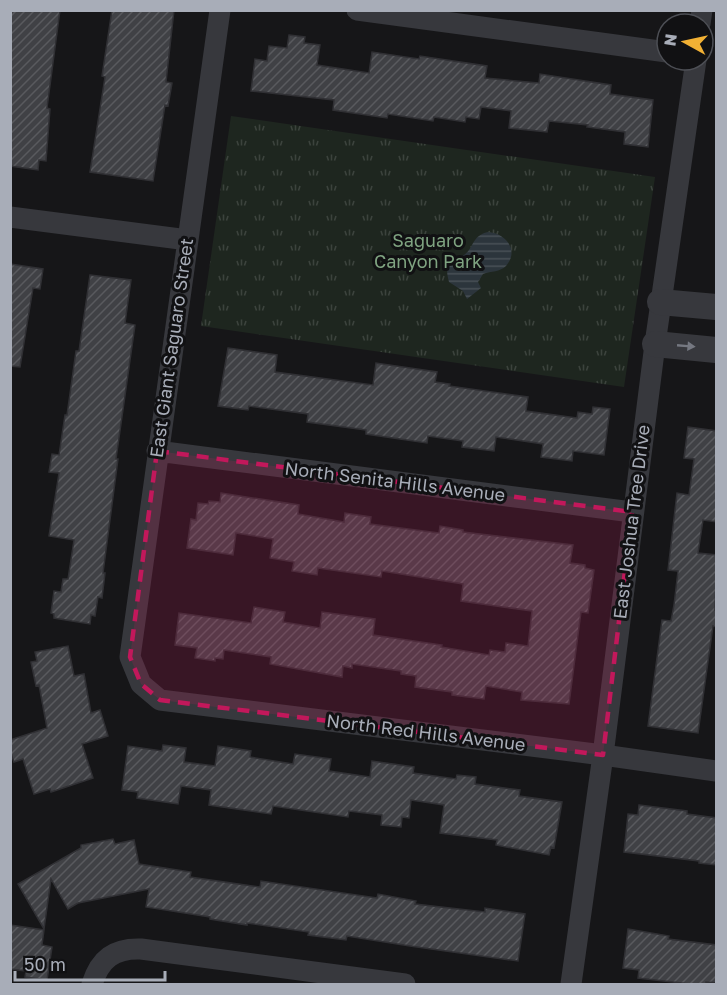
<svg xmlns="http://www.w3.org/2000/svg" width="727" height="995" viewBox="0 0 727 995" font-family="'Golos Text',sans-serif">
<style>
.park{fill:url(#park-tufts)}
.water{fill:url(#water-rules)}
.building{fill:url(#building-hatch);stroke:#303034;stroke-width:1.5}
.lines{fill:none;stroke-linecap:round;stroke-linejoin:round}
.minor{stroke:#37383d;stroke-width:21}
.tertiary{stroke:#37383d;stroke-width:26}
.oneway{fill:#757881}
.marked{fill:#c2185b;fill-opacity:0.2;stroke:#c2185b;stroke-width:4.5;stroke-dasharray:12 8;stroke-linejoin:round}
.labels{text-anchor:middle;stroke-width:6;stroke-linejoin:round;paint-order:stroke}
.park-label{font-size:18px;fill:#7fa381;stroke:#111113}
.street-label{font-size:18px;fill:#a8adb8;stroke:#111113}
</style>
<defs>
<pattern id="park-tufts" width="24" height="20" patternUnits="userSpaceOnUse" patternTransform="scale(1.5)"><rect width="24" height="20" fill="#1e261f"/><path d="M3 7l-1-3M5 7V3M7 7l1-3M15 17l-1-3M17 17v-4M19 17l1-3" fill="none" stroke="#3c433d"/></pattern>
<pattern id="water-rules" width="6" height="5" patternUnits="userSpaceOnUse" patternTransform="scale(1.5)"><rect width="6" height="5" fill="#2c353c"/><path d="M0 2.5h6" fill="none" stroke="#485056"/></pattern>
<pattern id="building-hatch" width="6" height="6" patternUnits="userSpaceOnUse" patternTransform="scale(1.5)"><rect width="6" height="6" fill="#404145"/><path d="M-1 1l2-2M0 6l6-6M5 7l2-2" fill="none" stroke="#595a5e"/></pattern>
</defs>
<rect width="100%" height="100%" fill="#161618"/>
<path class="park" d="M231,116L655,177L624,387L201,326Z"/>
<path class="water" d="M488,232C505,233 520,250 506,266C500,272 491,271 483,274L478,282L481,288L467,299L463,291L449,282C448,277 446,272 448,267C451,260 458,259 464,255C475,247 471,236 488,232Z"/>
<path class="building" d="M10,10H60L47,108L50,109L46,161L39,160L38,170L10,166Z
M112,10H174L166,82L172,83L168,106L165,105L153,181L90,172L105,77L102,76Z
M289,35L305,37L304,43L320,45L317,65L369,73L372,52L419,59L420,56L487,66L485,78L539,83L540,74L611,85L610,94L653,100L648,147L624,144L625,132L587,127L588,125L549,121L547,132L509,128L511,111L481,107L479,119L466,117L465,122L434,117L433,121L388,114L387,118L333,110L334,100L251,91L255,59L267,61L269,46L287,48Z
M10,264L43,269L40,289L33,288L20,367L10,366Z
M90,275L131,280L125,323L135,325L116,459H118L103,573H105L102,598L98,597L95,616L91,615L90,624L54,618V614L51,613L54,591L61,592L63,579H68L74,540L49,536L59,473L49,472L52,454L59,455L65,415H67L76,351H79Z
M228,348L277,355L275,372L373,385L376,363L437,372L435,382L450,384L449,386L528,397L526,411L577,418L578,412L592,414L593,407L610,409L604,455L573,451L572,461L541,457L543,444L496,437L494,451L462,447L463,441L428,436L427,443L366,434V430L307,422L308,414L249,406L248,410L218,406Z
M688,427L717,431V522L703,520L698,553L717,555L715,610H717V627L713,626L698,733L648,726L662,620L671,621L674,605L678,571L668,570L677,493L689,495L694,459L684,458Z
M221,493L299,505L298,514L344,522L345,513L371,517L370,524L439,533L440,526L463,530V532L573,545L570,563L585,565V568L594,570L588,613L581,612L569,704L521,700L522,692L486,686L484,699L452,695V692L415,687L416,676L401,674V671L352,664V668L343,666L342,677L270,664L271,657L224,650L223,659L215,658V661L195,658L197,648L175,645L179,613L251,623L254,607L285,612L283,622L320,628L322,612L375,619L373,635L442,645L441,647L489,655L490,650L505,652L506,643L528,646L532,611L461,601L463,584L382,571L381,577L318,568L317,575L292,571L294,562L270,558L273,539L236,533L233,555L187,548L191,519L196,520L198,503L208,504L209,501L220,502Z
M68,646L74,676L84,674L91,713L100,710L108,736L82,744L93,778L51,792L50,789L34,794L23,759L14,762L10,751V740L47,728L39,685L36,686L31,662L37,661L35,652Z
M163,745L186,748L184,762L215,766L218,746L251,751L250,757L293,764L295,754L331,759L329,771L370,777L372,761L414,767L413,773L456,779L457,775L476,777L475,784L520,790L519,796L562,802L554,848L551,847L549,855L496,845L497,840L440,833L444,805L411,800L409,818L402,817L401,827L381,825L382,815L349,811L348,817L273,806L271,814L209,805L211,790L181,786L178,804L137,798L138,792L122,790L128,746L162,751Z
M639,805L687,811V814L717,818V865L699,863V861L624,852L628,814L638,815Z
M113,839L115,844L134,840L139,864L191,872L190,877L260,887L261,881L377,898L378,894L416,901L415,904L485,912V908L525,914L518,961L410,946L347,936L346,940L308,935L309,932L247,923V925L210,919V917L146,907L149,889L78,903L68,909L51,879L44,929L18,884L81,848V845Z
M10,925L44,930L42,945L52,947L47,980L25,977L26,971L10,969Z
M628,929L669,936L668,939L717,945V983L706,982V984H690L638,978L639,970L623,968Z"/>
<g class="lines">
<path class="minor" d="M220,10L130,657L141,684L160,700L603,755L716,771
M357,10L667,52
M700,24L702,10
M10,217L188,240
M157,451L632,512
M92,984C100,959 114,948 141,949L405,984
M571,984L603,755L655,344L696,60"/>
<path class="tertiary" d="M660,302L716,307
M655,344L716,350"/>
</g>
<defs><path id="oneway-solid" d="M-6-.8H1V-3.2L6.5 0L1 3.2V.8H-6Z" transform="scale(1.5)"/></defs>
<use class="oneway" href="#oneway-solid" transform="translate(686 346) rotate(5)"/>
<path class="marked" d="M157,451L632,512L603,755L160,700L141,684L130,657Z"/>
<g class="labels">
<g class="park-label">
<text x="428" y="247">Saguaro<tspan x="428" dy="21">Canyon Park</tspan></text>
</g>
<g class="street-label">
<text transform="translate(172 348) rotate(-82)" y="6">East Giant Saguaro Street</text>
<text transform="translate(395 482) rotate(7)" y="6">North Senita Hills Avenue</text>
<text transform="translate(632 522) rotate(-83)" y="6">East Joshua Tree Drive</text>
<text transform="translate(426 733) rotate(7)" y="6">North Red Hills Avenue</text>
</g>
</g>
<rect width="727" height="995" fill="none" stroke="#a8adb8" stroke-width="24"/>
<g transform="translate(685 42) rotate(278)"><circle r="28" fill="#111113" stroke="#4d4f55" stroke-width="1.5"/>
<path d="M0-4.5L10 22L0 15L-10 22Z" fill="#f2b134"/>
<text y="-9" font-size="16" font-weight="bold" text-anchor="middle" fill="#a8adb8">N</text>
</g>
<path d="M15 971v9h150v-9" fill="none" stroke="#a8adb8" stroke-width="3"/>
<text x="24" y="971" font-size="18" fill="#a8adb8" stroke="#111113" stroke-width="4.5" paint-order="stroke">50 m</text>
</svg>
